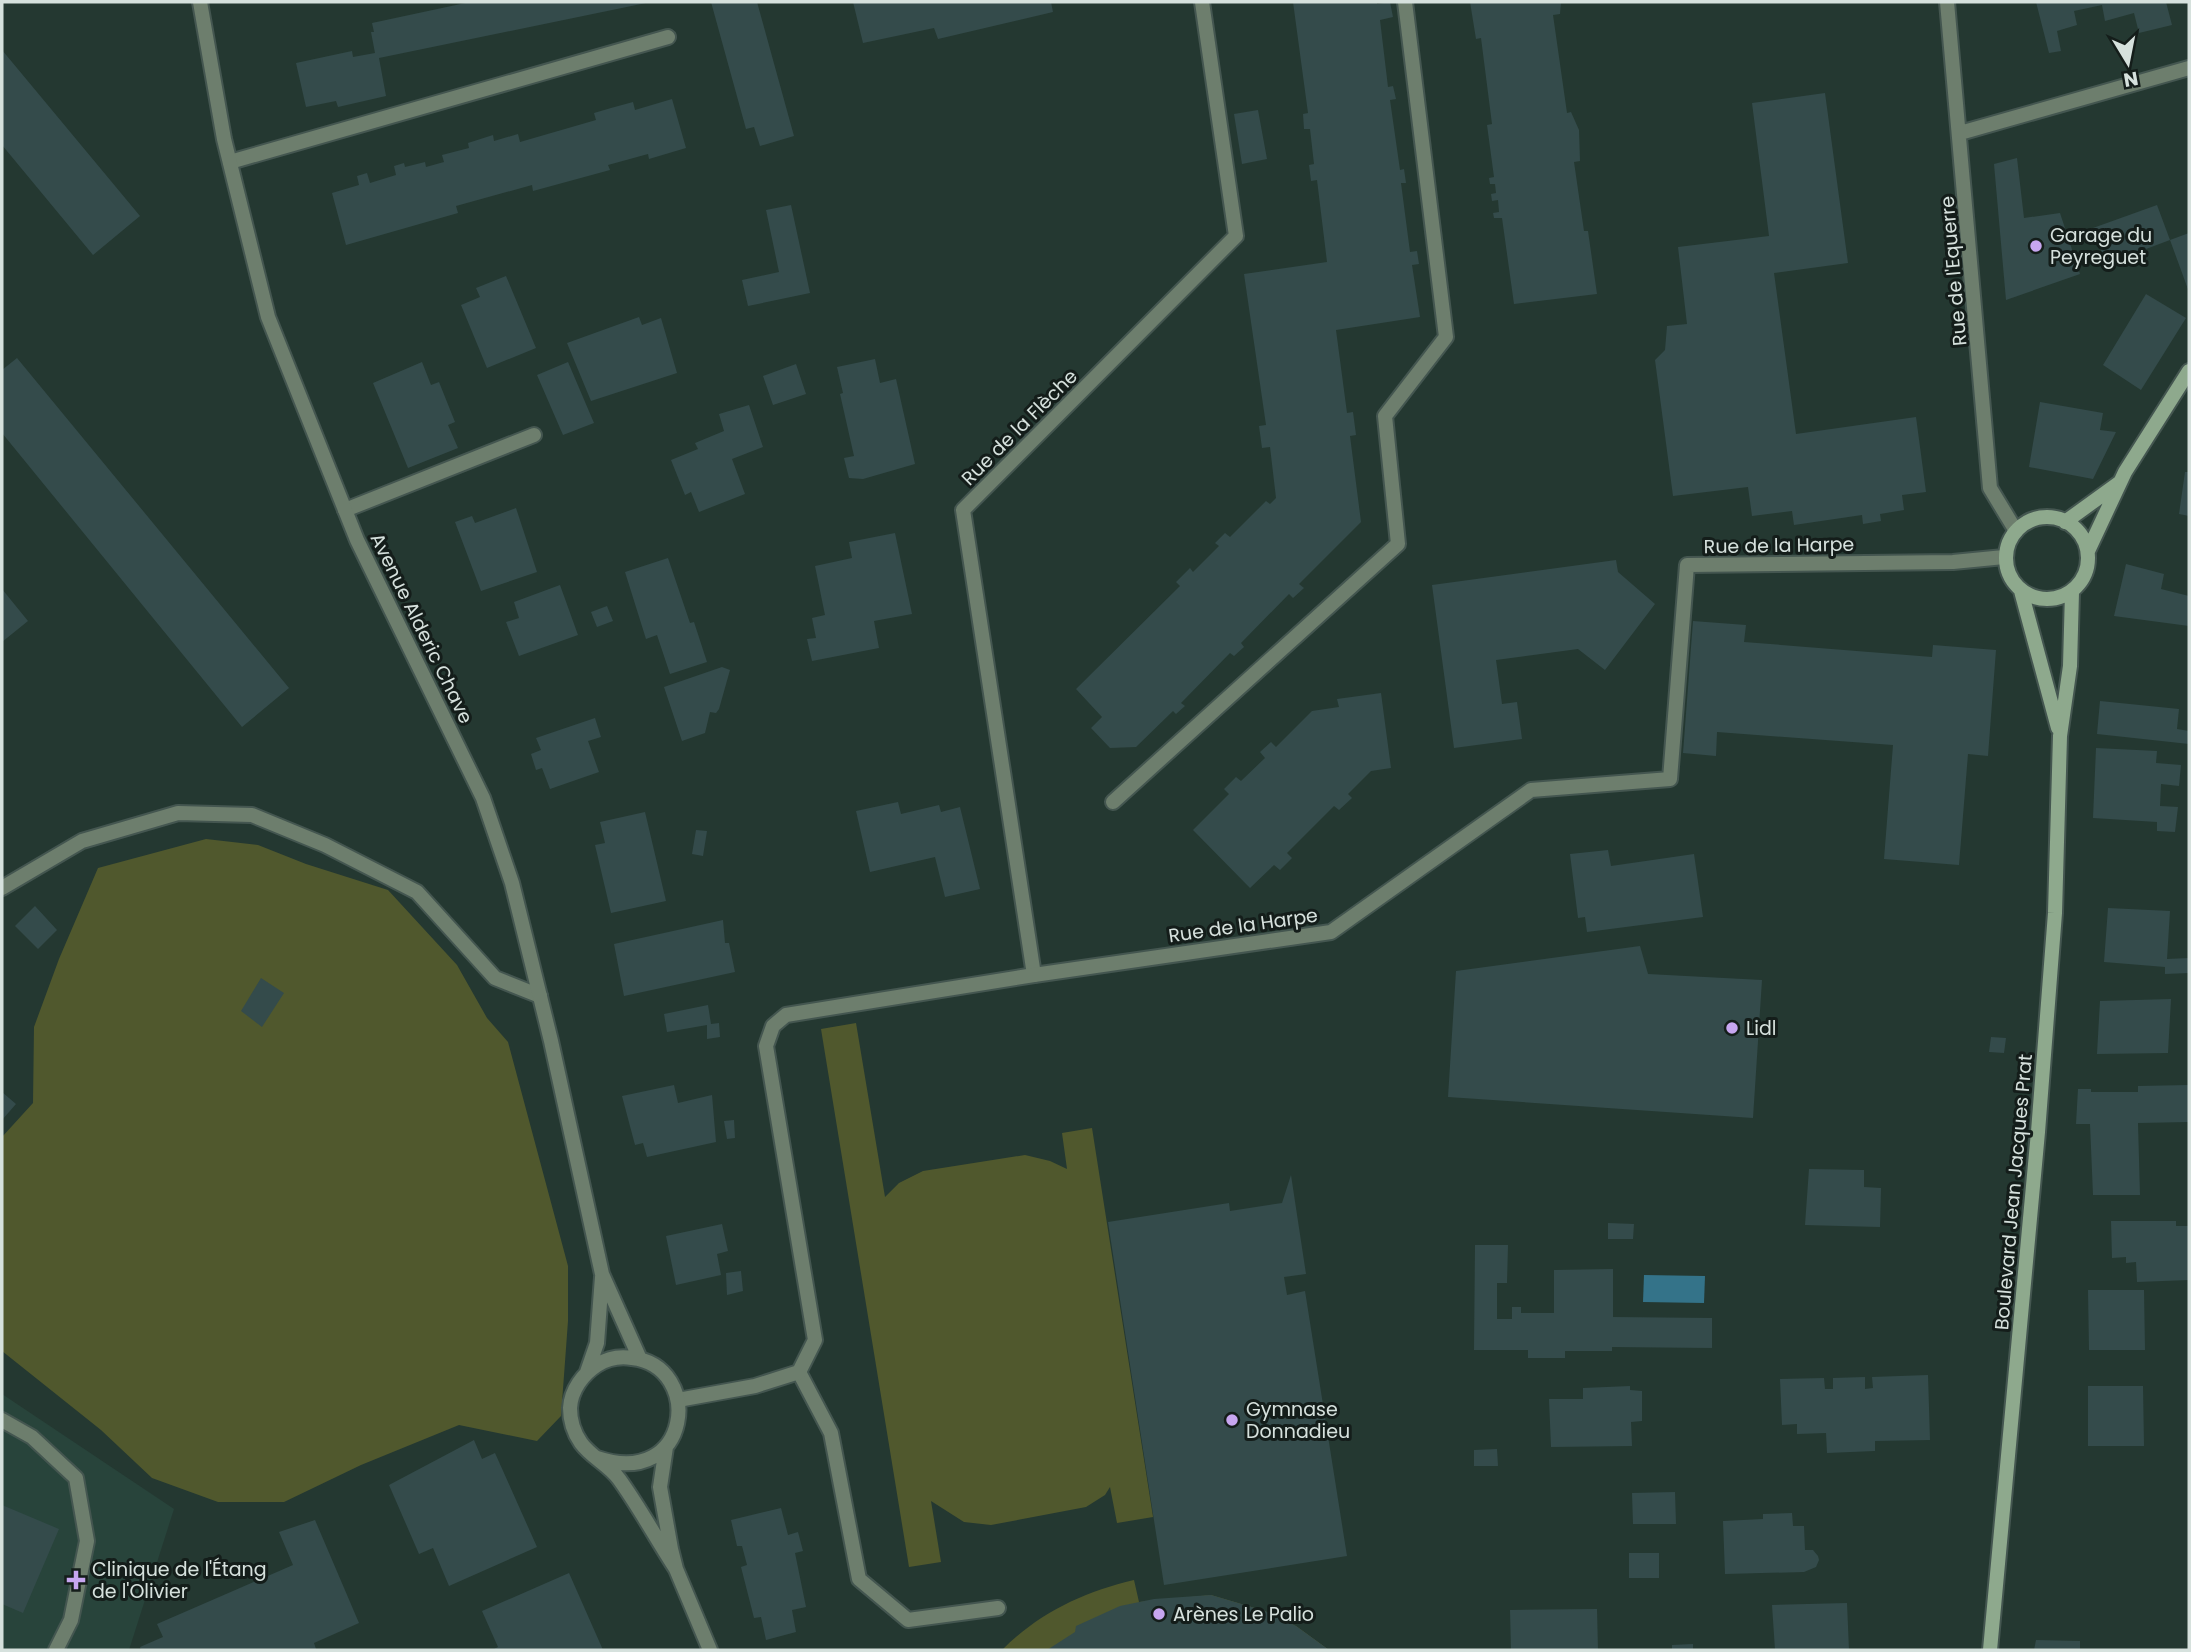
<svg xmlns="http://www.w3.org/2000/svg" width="2191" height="1652" viewBox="0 0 2191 1652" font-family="Poppins,sans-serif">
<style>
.built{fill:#28443b}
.green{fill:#50582d}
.water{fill:#347389}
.building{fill:#344b4b}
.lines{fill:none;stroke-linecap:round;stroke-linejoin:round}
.service-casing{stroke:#445650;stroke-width:18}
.minor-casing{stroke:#445650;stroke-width:18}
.tertiary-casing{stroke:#445650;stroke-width:18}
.secondary-casing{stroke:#445650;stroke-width:18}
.service{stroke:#6d7e6d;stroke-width:14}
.minor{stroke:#6d7e6d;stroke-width:14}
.tertiary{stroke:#6d7e6d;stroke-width:14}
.secondary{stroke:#8ea98d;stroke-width:14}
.poi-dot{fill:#c7a6f0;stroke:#141d1a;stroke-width:2.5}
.labels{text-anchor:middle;stroke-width:6;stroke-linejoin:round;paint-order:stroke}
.poi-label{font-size:19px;fill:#d6e1dd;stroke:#141d1a;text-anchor:start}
.street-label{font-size:19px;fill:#d6e1dd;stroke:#141d1a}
</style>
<rect width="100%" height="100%" fill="#243831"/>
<path class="built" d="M2,1394L174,1509L129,1650H2Z"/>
<path class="green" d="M206,839L258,845L306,864L388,890L457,965L487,1018L508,1042L568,1266V1321L561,1416L537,1441L459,1425L361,1465L284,1502H218L152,1478L101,1430L2,1351V1137L33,1103L34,1027L59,959L98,868Z
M856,1023L885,1197L899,1183L923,1171L1025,1155L1050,1161L1067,1169L1062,1133L1092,1128L1153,1517L1117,1523L1110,1487L1105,1495L1086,1507L991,1525L964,1522L931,1501L941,1562L909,1567L821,1029Z
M1134,1580L1139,1602L1211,1595L1265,1611L1296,1626L1329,1650H1002C1039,1613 1083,1592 1134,1580Z"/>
<path class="water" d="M1644,1275L1705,1276L1704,1303L1643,1302Z"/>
<path class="building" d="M470,2L646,3L379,58L386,96L338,107L336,101L306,107L296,63L352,51L353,57L375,53L371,32H374L372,23Z
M711,2H757L794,136L760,146L754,127L746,129Z
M853,2H1051L1053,12L938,39L934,28L863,43Z
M1293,2H1377V4L1390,2L1393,17L1380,20L1388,87L1393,86L1396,99L1390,100L1400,170L1404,169L1406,183H1401L1410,252L1417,251L1419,264L1412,265L1420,317L1336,330L1347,413L1353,412L1356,435L1350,436L1361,522L1299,584L1304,588L1293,598L1289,594L1241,643L1244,647L1234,656L1230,653L1181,703L1185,706L1176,714L1173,711L1136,747L1110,748L1091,728L1102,717L1076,689L1180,586L1176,582L1190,568L1193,572L1219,546L1215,543L1225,533L1230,537L1266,501L1270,504L1276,498L1270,447L1262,448L1259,426L1266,425L1244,274L1327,262L1317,180L1311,181L1309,165L1314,164L1310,129H1304L1303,114L1308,113Z
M1470,2H1561L1560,14L1553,15L1567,113L1571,112L1579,130L1580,161L1574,162L1584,231H1588L1597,294L1514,304L1502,218H1494L1493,213L1499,212L1498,200L1492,201L1491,194L1496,193L1495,184H1490L1489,178L1494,177L1487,125L1492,124L1481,38L1476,39Z
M2036,2H2166L2172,25L2139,33L2134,13L2105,21L2102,5L2074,11L2077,25L2057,31L2061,51L2049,53Z
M2,50L140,216L93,255L2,145Z
M1825,93L1848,263L1774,273L1796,434L1916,417L1926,492L1902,495L1904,510L1880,514L1881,521L1863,524L1862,515L1794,525L1792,511L1752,516L1748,487L1673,496L1655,360L1665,350L1667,326L1687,324L1678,247L1769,236L1752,103Z
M672,99L686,148L649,159L648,154L608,165L610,170L533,191L532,185L456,206L458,213L346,245L332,193L359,185L357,176L367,173L370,183L396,175L394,166L404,163L405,167L425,162L426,167L444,162L442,155L469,148L468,143L493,135L494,141L518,134L520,142L596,120L594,113L611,108L633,102L635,110Z
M1258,110L1267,159L1242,164L1234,114Z
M2017,158L2024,218L2060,213L2080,274L2006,300L1994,164Z
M791,205L810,293L748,306L742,280L779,272L766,210Z
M2157,205L2170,240L2189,233V292L2170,240L2106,264L2093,228Z
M506,276L536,348L487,368L461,305L480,297L476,288Z
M2146,294L2186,318L2141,390L2103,365Z
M639,317L642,325L661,318L677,373L591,401L567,343Z
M17,358L289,688L242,727L2,433V370Z
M875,359L880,383L896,379L915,464L863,479L849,478L844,458L854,456L840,394L843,393L837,367Z
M422,362L431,385L439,382L455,422L448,425L458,448L408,468L373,383Z
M568,362L594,423L563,435L537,375Z
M796,364L806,394L773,405L763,376Z
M2040,402L2103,413L2100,430L2116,432L2093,479L2029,467Z
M749,405L763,447L732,459L745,494L699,512L691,492L685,495L671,460L698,449L695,443L724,431L719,414Z
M2185,472H2189V516L2179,514Z
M516,508L537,572L481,591L455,522L472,516L475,523Z
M895,533L912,614L874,621L879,648L812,661L807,639L816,638L812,618L825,615L815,566L852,558L849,542Z
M668,558L690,623L694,622L707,662L670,674L657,635L646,639L625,572Z
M1616,560L1618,572L1655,604L1605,670L1578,649L1496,660L1502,704L1517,702L1522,739L1454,748L1432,585Z
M2126,564L2164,574L2161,589L2189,596V626L2114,616Z
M560,585L578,635L519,656L506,622L519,618L514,602Z
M2,589L28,621L2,642Z
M607,606L613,621L597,627L591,612Z
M1693,621L1746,625L1744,642L1932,657L1933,645L1996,650L1988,756L1968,754L1959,865L1884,859L1893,745L1717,732L1716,756L1683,753Z
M722,667L730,670L719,709L716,713L710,712L705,733L682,741L664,687Z
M1381,693L1391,768L1371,771L1348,794L1352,798L1339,810L1334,806L1287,853L1292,858L1280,870L1274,865L1250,888L1193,830L1229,794L1224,789L1236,777L1241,781L1265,758L1260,752L1271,742L1276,747L1312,711L1339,707L1337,699Z
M2100,701L2179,709L2177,729L2189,731V744L2097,734Z
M595,718L601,737L588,741L599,772L550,789L542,768L536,770L531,754L541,750L536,738Z
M2096,748L2157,751L2156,763L2181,765L2179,786L2161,784L2160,806L2178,807L2175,832L2157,831V822L2093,818Z
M898,802L901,814L939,805L941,812L960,807L980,889L945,897L935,857L870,872L856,811Z
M645,812L666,901L611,913L595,845L605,843L600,822Z
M696,830L707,831L703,856L692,854Z
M1608,850L1611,866L1694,854L1703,917L1587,932L1585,917L1578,918L1570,854Z
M35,906L57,930L38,949L15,926Z
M2108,908L2170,911L2167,959L2189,958V973L2165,974V967L2104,962Z
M723,920L725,943H729L735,972L624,996L614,944Z
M1640,946L1648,974L1762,980L1753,1118L1448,1097L1456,971Z
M261,978L284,993L262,1027L241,1011Z
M2171,999L2168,1053L2097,1054L2100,1001Z
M708,1005L711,1024L719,1023L720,1037L707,1039V1025L667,1032L664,1014Z
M1991,1037L2006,1038L2004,1053L1989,1052Z
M674,1085L678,1103L712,1095L716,1142L647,1157L643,1143L635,1145L622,1096Z
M2189,1085V1122L2138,1123L2140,1195H2093L2090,1124H2076L2078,1089H2091V1092H2138V1086Z
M2,1092L16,1104L2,1120Z
M734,1120L735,1138L727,1139L724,1121Z
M1809,1169L1864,1170V1187L1881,1188L1880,1227L1805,1225Z
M1291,1175L1306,1274L1284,1277L1287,1295L1305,1291L1347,1556L1164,1585L1108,1222L1229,1203L1230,1211L1282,1203Z
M2111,1221H2176V1226H2189V1280L2137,1282L2136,1262L2126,1263V1257L2112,1258Z
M1608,1223L1634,1224L1633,1239H1608Z
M722,1224L728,1251L717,1254L721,1275L676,1285L666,1236Z
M1475,1245H1508L1507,1283H1497V1319H1512V1307H1521V1313H1554V1270L1613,1269V1317L1712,1318V1348L1612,1347V1351H1565V1358H1528V1350H1474Z
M741,1271L743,1291L727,1295L726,1273Z
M2088,1290H2144L2145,1350H2089Z
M1928,1375L1930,1440L1875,1441V1451L1827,1453L1826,1433L1797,1434V1424L1782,1425L1780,1379L1824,1378L1825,1389H1833V1378L1865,1377V1389L1873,1388L1872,1377Z
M1630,1386V1390L1642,1391V1421L1631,1422L1632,1446L1551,1447L1549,1399H1583V1388Z
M2088,1386H2143L2144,1446H2088Z
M474,1440L482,1459L495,1453L537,1547L449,1586L433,1548L419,1554L389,1485Z
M1497,1449L1498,1466H1474V1450Z
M1675,1492L1676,1524H1633L1632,1493Z
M2,1505L59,1529L23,1613L2,1604Z
M781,1508L788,1535L798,1532L803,1551L795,1553L806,1607L792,1610L796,1632L766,1640L761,1617L754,1618L741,1567L747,1565L742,1546H737L731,1520Z
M1792,1513L1793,1526H1804L1805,1550H1813L1818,1556L1819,1560L1816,1567L1804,1572L1725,1574L1723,1521L1763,1519V1514Z
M315,1520L359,1623L314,1643L316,1649L314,1650H141L140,1647L163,1637L157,1624L293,1565L279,1532Z
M1629,1553H1659V1578H1629Z
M569,1573L603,1650H492L498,1647L482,1611Z
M1211,1595L1265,1611L1296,1626L1329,1650H1047L1075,1632L1076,1626L1120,1606L1154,1599Z
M1847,1603L1849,1650H1775L1772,1605Z
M1597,1609L1598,1650H1511L1510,1610Z
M2036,1640L2080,1641V1650H2034Z
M1693,1644V1650H1672V1645Z"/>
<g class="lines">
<g class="service-casing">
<path id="service" d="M1113,802L1398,544L1385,416L1446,337L1405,2
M1034,975L963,510L1236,236L1202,2
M799,1372L831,1433L859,1579L908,1620L998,1608
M2,1420L32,1437L76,1478L87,1541L71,1620L56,1650"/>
</g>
<g class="minor-casing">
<path id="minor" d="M1947,2L1990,488L2016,531
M1960,133L2189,68
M230,162L668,37
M345,510L534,435
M2,888L82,841L178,813L252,815L325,845L417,892L495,978L540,996
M678,1400L755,1386L799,1372L815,1340L766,1046L773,1026L786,1015L1034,975L1331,932L1531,790L1670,779L1687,565L1953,562L2004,557"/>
</g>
<g class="tertiary-casing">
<path id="tertiary" d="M200,2L224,139L268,317L357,540L483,798L512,883L551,1041L602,1274L640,1359
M587,1372L597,1343L602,1277
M666,1447L660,1487L671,1549L676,1569L710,1650
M597,1458C692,1490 704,1366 632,1358C620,1356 608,1358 597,1365C583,1374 571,1390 570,1408C570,1420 574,1433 581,1443C591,1457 609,1465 619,1479C640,1508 657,1540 676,1569"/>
</g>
<g class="secondary-casing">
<path id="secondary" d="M2006 558a41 41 0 1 1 82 0a41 41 0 1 1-82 0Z
M2065,522L2119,483
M2088,551L2125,472L2189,371
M2021,591L2058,728
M1990,1650L2038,1132L2055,913L2060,736L2070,666L2072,592"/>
</g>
<use href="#service" class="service"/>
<use href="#minor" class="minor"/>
<use href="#tertiary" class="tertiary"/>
<use href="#secondary" class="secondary"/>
</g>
<g class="poi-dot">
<circle cx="2036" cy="246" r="7"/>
<circle cx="1732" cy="1028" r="7"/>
<circle cx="1232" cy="1420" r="7"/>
<path d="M72.5 1569.5h7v7h7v7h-7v7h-7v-7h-7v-7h7z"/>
<circle cx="1159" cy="1614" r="7"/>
</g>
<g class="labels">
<g class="poi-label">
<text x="2050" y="242">Garage du<tspan x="2050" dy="22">Peyreguet</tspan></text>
<text x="1746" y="1035">Lidl</text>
<text x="1246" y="1416">Gymnase<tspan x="1246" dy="22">Donnadieu</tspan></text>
<text x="92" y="1576">Clinique de l'Étang<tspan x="92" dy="22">de l'Olivier</tspan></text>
<text x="1173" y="1621">Arènes Le Palio</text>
</g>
<g class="street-label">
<text transform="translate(1953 271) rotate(-95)" y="7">Rue de l'Equerre</text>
<text transform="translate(1019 427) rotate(-45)" y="7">Rue de la Flèche</text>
<text transform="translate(1779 545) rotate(-1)" y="7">Rue de la Harpe</text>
<text transform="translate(422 628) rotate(64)" y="7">Avenue Alderic Chave</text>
<text transform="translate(1243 925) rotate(-8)" y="7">Rue de la Harpe</text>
<text transform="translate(2013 1192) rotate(-85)" y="7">Boulevard Jean Jacques Prat</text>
</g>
</g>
<rect width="2191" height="1652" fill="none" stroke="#d6e1dd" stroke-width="7"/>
<g transform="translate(2128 63) rotate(170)" stroke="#141d1a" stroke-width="5" paint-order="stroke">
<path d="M0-5L12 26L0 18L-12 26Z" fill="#d6e1dd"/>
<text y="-10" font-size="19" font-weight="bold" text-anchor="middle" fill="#d6e1dd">N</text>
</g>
</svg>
